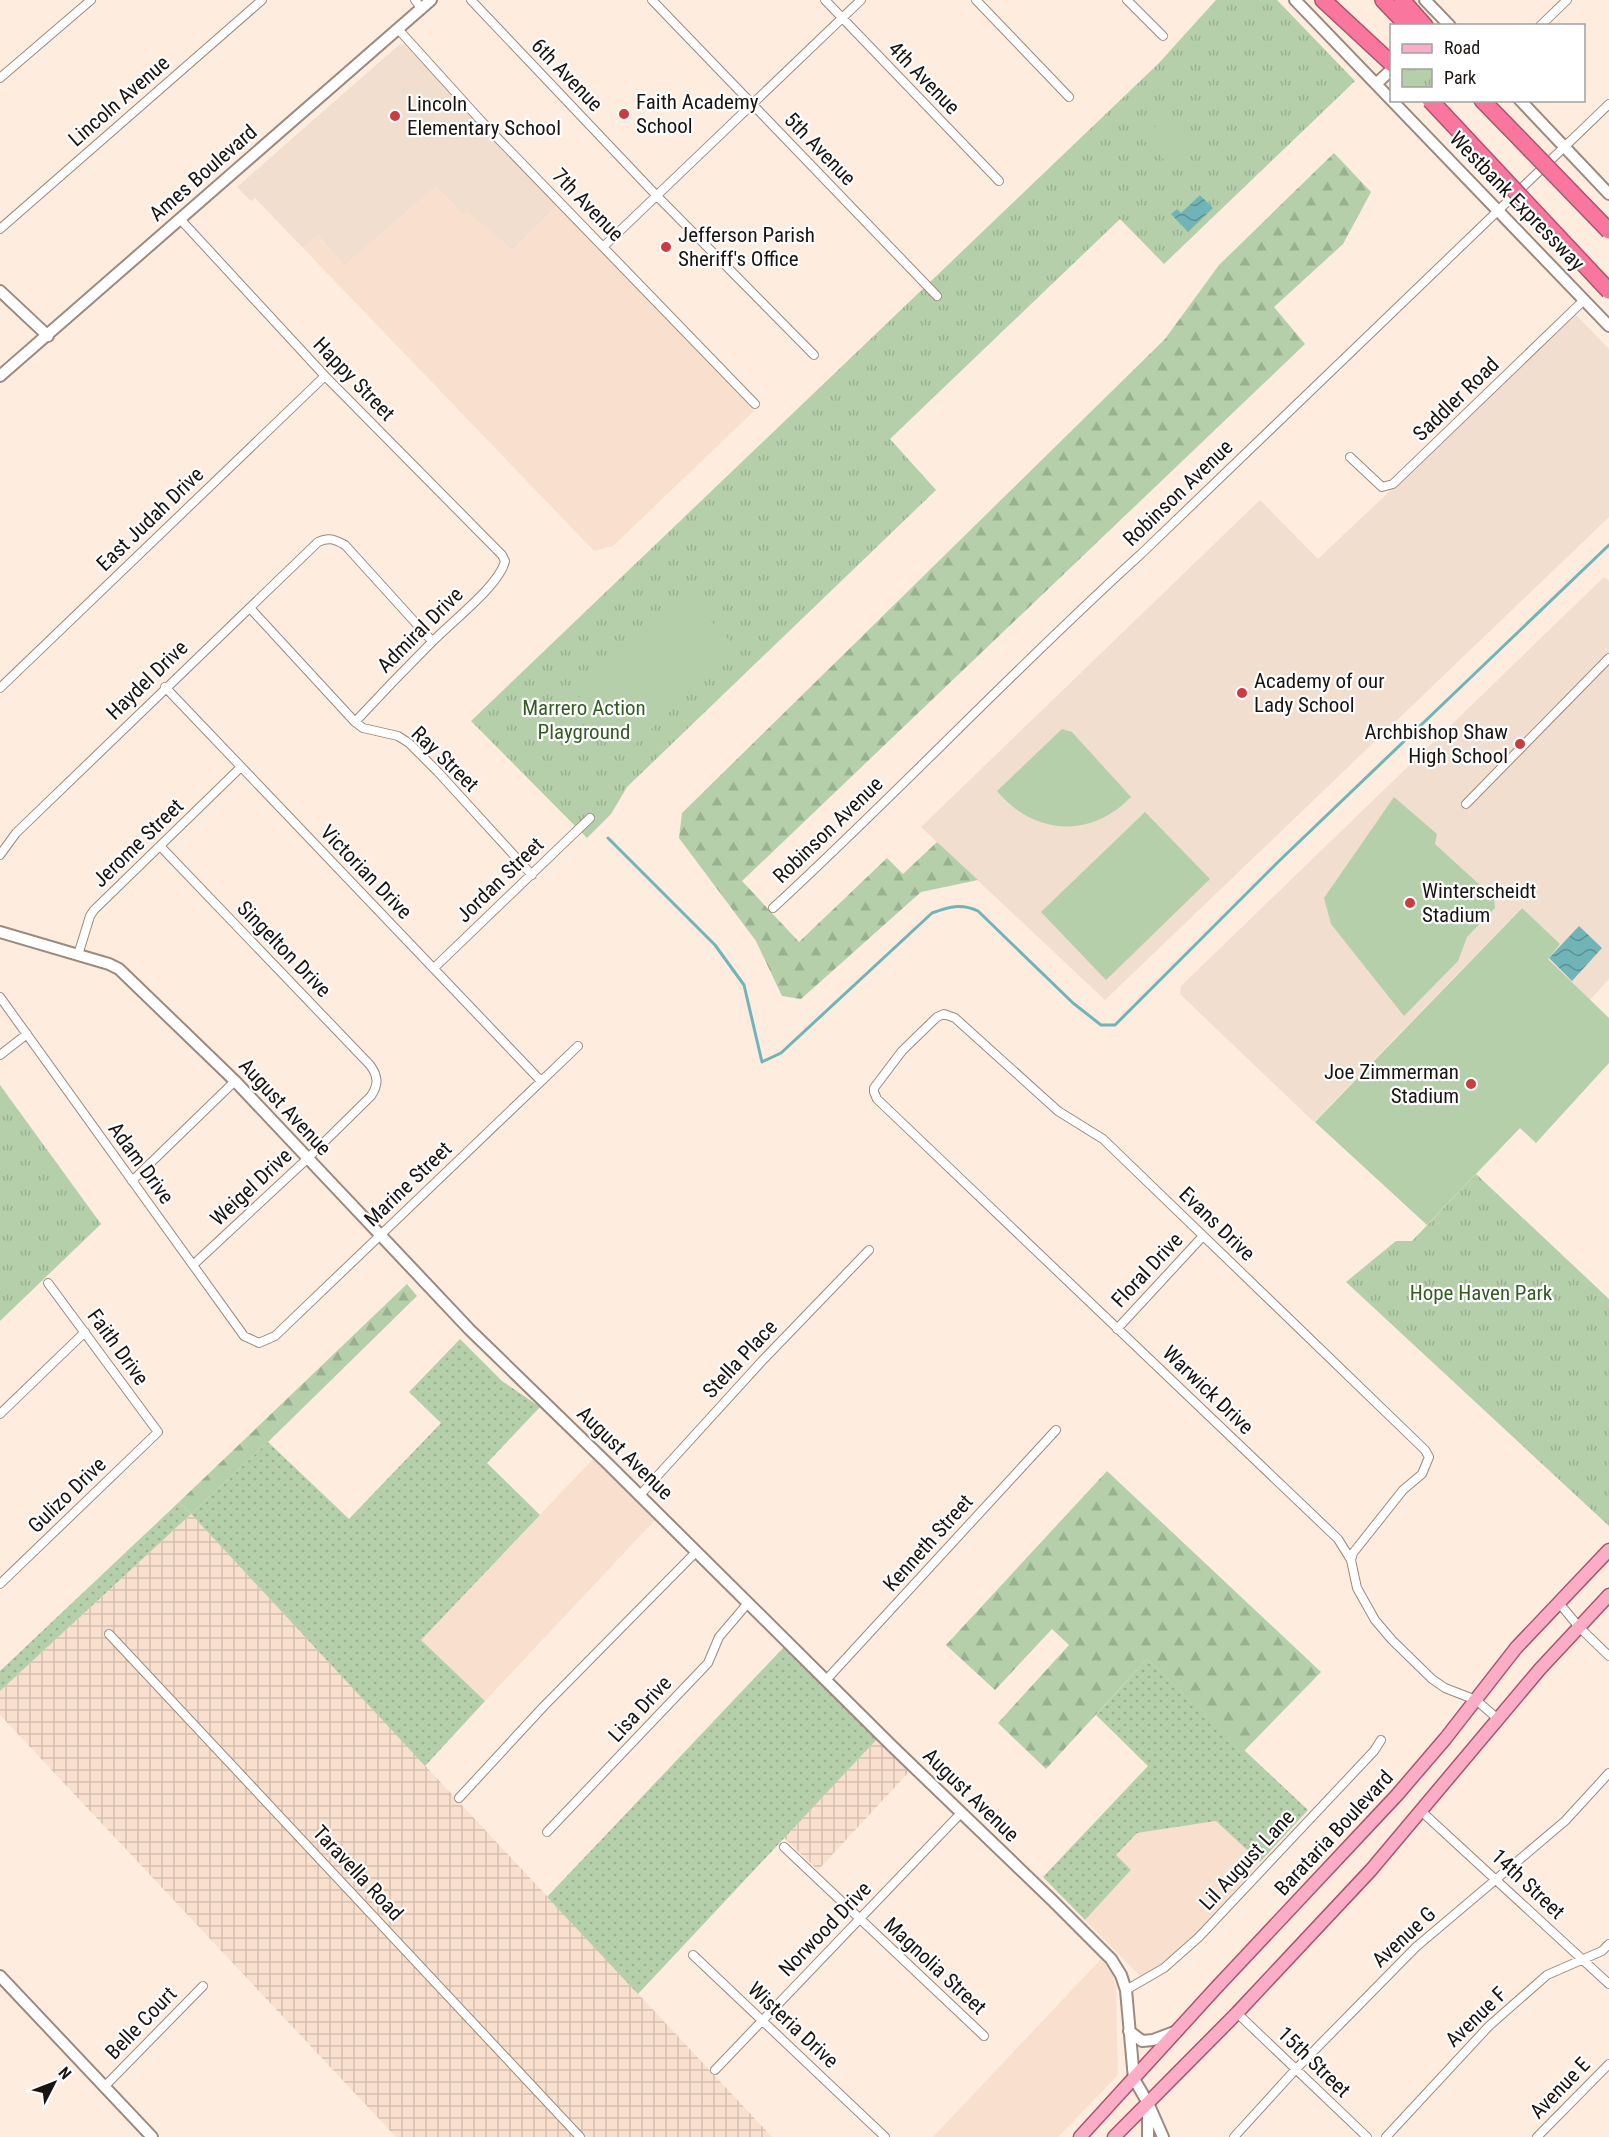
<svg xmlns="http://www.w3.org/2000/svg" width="1609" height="2137" viewBox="0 0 1609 2137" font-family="'Roboto Condensed',sans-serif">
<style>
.built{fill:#f9e0ce}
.industrial{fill:url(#industrial-grid)}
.education{fill:#f1dece}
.grass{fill:url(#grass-dots)}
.forest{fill:url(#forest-firs)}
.park{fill:url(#park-tufts)}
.pitch{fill:#b4cfaa}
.water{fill:url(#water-waves)}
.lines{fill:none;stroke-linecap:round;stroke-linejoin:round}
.stream{stroke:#71b4b7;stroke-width:3}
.minor-casing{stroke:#9b8a7e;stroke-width:10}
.tertiary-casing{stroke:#9b8a7e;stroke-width:14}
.secondary-casing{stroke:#9b8a7e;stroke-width:14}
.primary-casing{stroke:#ab546d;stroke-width:15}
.motorway-casing{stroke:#ab546d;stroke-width:18}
.minor{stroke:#fff;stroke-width:8}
.tertiary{stroke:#fff;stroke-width:10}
.secondary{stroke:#fff;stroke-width:10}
.primary{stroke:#fbadc5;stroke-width:12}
.motorway{stroke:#f9769f;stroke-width:15}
.motorway-bridge-casing{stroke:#ab546d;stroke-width:18;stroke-linecap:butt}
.motorway-bridge{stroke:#f9769f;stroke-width:15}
.poi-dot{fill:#cb3b42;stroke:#fff;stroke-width:2}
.labels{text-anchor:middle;stroke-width:4.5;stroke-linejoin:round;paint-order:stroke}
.street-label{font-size:21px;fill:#1a1410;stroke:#fff}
.poi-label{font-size:21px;fill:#1a1410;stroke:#fff;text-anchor:start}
.park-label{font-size:21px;fill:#335c22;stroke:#fff}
</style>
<defs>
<pattern id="industrial-grid" width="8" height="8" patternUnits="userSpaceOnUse" patternTransform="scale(1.5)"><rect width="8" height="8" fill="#f9e0ce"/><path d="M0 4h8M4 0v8" fill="none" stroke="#d5bfb0"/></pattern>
<pattern id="grass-dots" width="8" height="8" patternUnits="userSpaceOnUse" patternTransform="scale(1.5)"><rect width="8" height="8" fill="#b4cfaa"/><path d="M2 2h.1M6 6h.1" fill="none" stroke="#9ab191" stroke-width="1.8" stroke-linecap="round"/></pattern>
<pattern id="forest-firs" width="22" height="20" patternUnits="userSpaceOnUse" patternTransform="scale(1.5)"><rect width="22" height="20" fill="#b4cfaa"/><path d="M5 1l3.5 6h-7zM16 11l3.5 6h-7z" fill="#9ab191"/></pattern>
<pattern id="park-tufts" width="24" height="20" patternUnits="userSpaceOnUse" patternTransform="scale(1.5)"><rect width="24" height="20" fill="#b4cfaa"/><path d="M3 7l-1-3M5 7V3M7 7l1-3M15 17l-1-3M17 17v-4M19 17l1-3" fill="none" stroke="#9ab191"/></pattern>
<pattern id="water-waves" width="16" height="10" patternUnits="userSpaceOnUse" patternTransform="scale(1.5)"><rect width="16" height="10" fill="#71b4b7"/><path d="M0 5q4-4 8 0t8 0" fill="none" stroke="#5c9193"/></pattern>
</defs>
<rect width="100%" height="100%" fill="#feecdf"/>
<path class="built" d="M436,186L463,215L467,212L512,250L557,206L754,411L613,546L594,551L303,248L318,235L344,266Z
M593,1459L655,1520L485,1701L421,1640Z
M1216,1821L1260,1862L1212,1917L1167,1961L1141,1977L1085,1920L1131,1871L1115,1855L1137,1833Z
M1101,1959L1112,1974L1116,1986L1118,2075L1058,2137H933Z"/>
<path class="industrial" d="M191,1514L486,1831L772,2137H396L0,1715V1691Z
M877,1739L909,1772L818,1870L784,1838Z"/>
<path class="education" d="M400,44L405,45L557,206L512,250L467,212L463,215L436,186L344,266L318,235L303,248L255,198L251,201L237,187Z
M1576,315L1609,349V517L1105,1000L921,827L1260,500L1318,559Z
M1604,577L1609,581V979L1590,1000L1548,958L1560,944L1521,908L1314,1122L1180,994L1181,986Z"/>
<path class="grass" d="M460,1339L502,1381L540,1407L487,1463L540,1515L421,1640L485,1701L425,1766L191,1514L0,1691V1671L179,1502L191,1514L268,1442L349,1519L441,1423L409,1392Z
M784,1647L877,1739L638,1994L547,1897Z
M1147,1659L1308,1810L1260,1862L1216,1821L1137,1833L1116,1855L1131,1870L1085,1920L1043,1877L1148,1766L1096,1715Z"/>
<path class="forest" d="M1334,153L1371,192L1343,244L1274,307L1305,344L742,881L799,942L887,858L903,874L937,842L978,880L921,892L801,999L782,996L756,941L679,838L682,813L1165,339L1219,265Z
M407,1284L417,1296L268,1442L191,1514L179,1502Z
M1107,1471L1321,1672L1244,1751L1147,1659L1046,1769L998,1723L1069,1645L1052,1629L995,1690L946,1645Z"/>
<path class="park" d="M1216,0H1277L1355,81L1164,264L1120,219L890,439L936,490L627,787L611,814L587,838L471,721L1159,63Z
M0,1085L101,1224L0,1321Z
M1476,1174L1609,1299V1526L1346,1282L1396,1241H1412Z"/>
<path class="pitch" d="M1167,115L1178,126L1154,150L1143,139Z
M1182,130L1193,141L1169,165L1158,153Z
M686,595L737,648L626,753L576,700Z
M1062,729L1072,732L1131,797C1125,802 1120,808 1113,812C1072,839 1026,826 997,791Z
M1394,797L1437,834L1435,844L1494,898L1495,908L1467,937L1458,961L1404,1016L1331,924L1324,898Z
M1145,812L1210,879L1106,980L1041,912Z
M1522,908L1560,944L1548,959L1609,1018V1063L1536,1143L1520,1128L1427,1225L1315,1122Z"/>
<path class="water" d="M1200,195L1213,208L1188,232L1171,214L1177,209L1181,213Z
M1579,926L1602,948L1572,981L1549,958Z"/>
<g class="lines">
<path class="stream" d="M608,838L715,945L744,985L762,1062L781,1053L932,913C948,907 961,903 978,911L1073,1003L1101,1025H1115L1278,862L1609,545"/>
<g class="minor-casing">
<path id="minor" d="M415,0L422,9
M471,0L656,195L814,355
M652,0L937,296
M825,0L999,181
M976,0L1069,97
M1127,0L1163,36
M1540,26L1567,0
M398,29L483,123L755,404
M0,78L91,0
M180,219L325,376L502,555L505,561C499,586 451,622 432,642C406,668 380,695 355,722
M0,229L262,0
M604,246L861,0
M1350,457L1382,487L1393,484L1584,300
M250,608L355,722L363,728L398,736L409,743L438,772L532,875
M165,687L541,1081
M0,688L325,376
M1466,804L1609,658
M160,846L370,1065C378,1076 379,1084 371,1096L307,1159L193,1265
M0,855L16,833L318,542C329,537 334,539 345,545L432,641
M773,908C898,793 1015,668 1141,554L1609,104
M78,955L90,916L94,910L241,767
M434,968L590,818
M0,997L244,1336L259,1343L275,1336L578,1046
M0,1055L27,1034
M132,1181L235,1081
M1117,1329L1203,1236
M0,1414L85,1332
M640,1495L762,1361L869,1250
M1351,1560L1353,1553L1403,1490L1422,1474L1429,1457L1425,1450L1103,1139L1058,1111L955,1018L944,1014L937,1017L902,1051L874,1088V1092L877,1099L1338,1539L1351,1560L1357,1588L1375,1620L1392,1640L1432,1679L1445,1688L1476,1700L1498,1719
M0,1584L158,1432L48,1283
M1559,1603L1579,1627L1609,1656
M109,1634L580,2137
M827,1679L1056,1430
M459,1798L544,1706L697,1551
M1421,1811L1609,1984
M547,1832L708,1663L719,1637L748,1603
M784,1847L984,2036
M693,1955L885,2137
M1126,1990L1164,1968L1199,1937L1374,1751L1381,1740
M1237,2013L1367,2137
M715,2070L961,1813
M105,2086L203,1986
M1234,2137L1296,2069L1416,1947L1565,1821L1609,1773
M1386,2137L1489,2026L1547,1975L1602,1951L1609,1944
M1537,2137L1609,2064"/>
</g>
<g class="tertiary-casing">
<path id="tertiary" d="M0,291L48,336
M0,376L431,0
M0,932L109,964L119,969L235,1081L470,1330L607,1463L893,1747L1053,1901L1111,1959L1121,1975L1126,1990L1134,2079
M0,1976L152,2137
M1129,2031L1142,2041L1153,2040L1177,2031"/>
</g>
<g class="secondary-casing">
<path id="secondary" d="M1295,0L1609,326
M1425,0L1450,26
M1376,84L1392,69
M1520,100L1609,194
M1134,2079L1148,2103L1163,2137
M1148,2106V2137"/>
</g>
<g class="primary-casing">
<path id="primary" d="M1080,2137L1215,1989L1397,1795L1445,1739L1516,1648L1609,1550
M1114,2137L1237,2013L1371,1870L1540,1669L1609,1595"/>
</g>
<g class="motorway-casing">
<path id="motorway" d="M1323,0L1392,64
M1383,0L1408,26
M1402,0L1425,26
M1482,100L1520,139"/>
</g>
<use href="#minor" class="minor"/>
<use href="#tertiary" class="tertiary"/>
<use href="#secondary" class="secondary"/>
<use href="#primary" class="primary"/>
<use href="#motorway" class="motorway"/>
<g class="motorway-bridge-casing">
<path id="motorway-bridge" d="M1430,100L1609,291
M1520,139L1609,231"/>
</g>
<use href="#motorway-bridge" class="motorway-bridge"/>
</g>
<g class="poi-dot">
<circle cx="624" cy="114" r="6"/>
<circle cx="395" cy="116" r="6"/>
<circle cx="666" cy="247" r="6"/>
<circle cx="1242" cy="693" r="6"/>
<circle cx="1520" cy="744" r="6"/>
<circle cx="1410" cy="903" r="6"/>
<circle cx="1471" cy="1084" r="6"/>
</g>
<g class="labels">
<g class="street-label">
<text transform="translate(567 75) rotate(46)" y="7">6th Avenue</text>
<text transform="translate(924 78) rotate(46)" y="7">4th Avenue</text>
<text transform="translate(119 101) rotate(-41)" y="7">Lincoln Avenue</text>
<text transform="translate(820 149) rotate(46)" y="7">5th Avenue</text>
<text transform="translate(203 173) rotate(-41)" y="7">Ames Boulevard</text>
<text transform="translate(1517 201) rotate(46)" y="7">Westbank Expressway</text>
<text transform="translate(588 205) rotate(46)" y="7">7th Avenue</text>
<text transform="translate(354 379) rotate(46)" y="7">Happy Street</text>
<text transform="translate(1456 399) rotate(-44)" y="7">Saddler Road</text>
<text transform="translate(1178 493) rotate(-44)" y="7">Robinson Avenue</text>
<text transform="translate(150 519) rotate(-44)" y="7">East Judah Drive</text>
<text transform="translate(420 630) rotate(-45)" y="7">Admiral Drive</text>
<text transform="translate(147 680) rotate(-44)" y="7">Haydel Drive</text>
<text transform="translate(445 759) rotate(44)" y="7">Ray Street</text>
<text transform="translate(828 830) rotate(-44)" y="7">Robinson Avenue</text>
<text transform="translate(138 843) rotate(-44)" y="7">Jerome Street</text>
<text transform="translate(366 872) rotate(46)" y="7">Victorian Drive</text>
<text transform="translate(500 880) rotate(-44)" y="7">Jordan Street</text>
<text transform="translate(284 949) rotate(46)" y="7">Singelton Drive</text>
<text transform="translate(285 1107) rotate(47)" y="7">August Avenue</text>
<text transform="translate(141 1163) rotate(54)" y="7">Adam Drive</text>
<text transform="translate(408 1184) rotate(-44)" y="7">Marine Street</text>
<text transform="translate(251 1187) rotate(-43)" y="7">Weigel Drive</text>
<text transform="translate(1217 1224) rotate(44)" y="7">Evans Drive</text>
<text transform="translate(1147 1270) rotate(-47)" y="7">Floral Drive</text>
<text transform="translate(118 1347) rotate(54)" y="7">Faith Drive</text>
<text transform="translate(740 1359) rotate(-47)" y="7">Stella Place</text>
<text transform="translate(1208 1390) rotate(44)" y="7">Warwick Drive</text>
<text transform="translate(625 1453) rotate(44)" y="7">August Avenue</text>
<text transform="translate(67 1495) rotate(-44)" y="7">Gulizo Drive</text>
<text transform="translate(928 1543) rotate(-48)" y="7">Kenneth Street</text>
<text transform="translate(640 1709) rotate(-47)" y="7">Lisa Drive</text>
<text transform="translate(971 1795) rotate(44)" y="7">August Avenue</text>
<text transform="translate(1334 1833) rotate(-47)" y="7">Barataria Boulevard</text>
<text transform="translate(1247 1860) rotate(-47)" y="7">Lil August Lane</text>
<text transform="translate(358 1873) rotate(47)" y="7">Taravella Road</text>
<text transform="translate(1528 1884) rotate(43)" y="7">14th Street</text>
<text transform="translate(825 1929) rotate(-46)" y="7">Norwood Drive</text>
<text transform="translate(1404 1937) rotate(-43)" y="7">Avenue G</text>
<text transform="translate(935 1966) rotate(43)" y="7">Magnolia Street</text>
<text transform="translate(1476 2017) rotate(-44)" y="7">Avenue F</text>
<text transform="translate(141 2023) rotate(-46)" y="7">Belle Court</text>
<text transform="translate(793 2025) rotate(43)" y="7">Wisteria Drive</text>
<text transform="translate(1314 2062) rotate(44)" y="7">15th Street</text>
<text transform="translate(1560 2088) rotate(-46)" y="7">Avenue E</text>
</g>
<g class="poi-label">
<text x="636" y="109">Faith Academy<tspan x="636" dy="24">School</tspan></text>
<text x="407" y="111">Lincoln<tspan x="407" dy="24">Elementary School</tspan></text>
<text x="678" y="242">Jefferson Parish<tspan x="678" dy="24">Sheriff's Office</tspan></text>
<text x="1254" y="688">Academy of our<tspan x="1254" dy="24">Lady School</tspan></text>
<text x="1508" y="739" text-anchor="end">Archbishop Shaw<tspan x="1508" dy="24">High School</tspan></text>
<text x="1422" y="898">Winterscheidt<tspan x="1422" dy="24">Stadium</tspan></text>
<text x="1459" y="1079" text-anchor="end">Joe Zimmerman<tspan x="1459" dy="24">Stadium</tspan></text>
</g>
<g class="park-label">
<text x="584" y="715">Marrero Action<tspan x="584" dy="24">Playground</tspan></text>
<text x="1481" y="1300">Hope Haven Park</text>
</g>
</g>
<rect x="1390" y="24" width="195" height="78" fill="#ffffff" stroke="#a3a19f" stroke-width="1.5"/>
<rect x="1402" y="44" width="30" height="9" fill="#fbadc5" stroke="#a3a19f" stroke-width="1.5"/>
<text x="1444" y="54" font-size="18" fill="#1a1410">Road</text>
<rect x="1402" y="69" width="30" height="18" fill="url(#park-tufts)" stroke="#a3a19f" stroke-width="1.5"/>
<text x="1444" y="84" font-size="18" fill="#1a1410">Park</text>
<g transform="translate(54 2083) rotate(48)" stroke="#ffffff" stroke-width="4.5" paint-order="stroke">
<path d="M0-4.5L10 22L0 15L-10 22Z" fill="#1a1410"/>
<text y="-9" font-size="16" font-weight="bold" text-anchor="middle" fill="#1a1410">N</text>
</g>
</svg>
